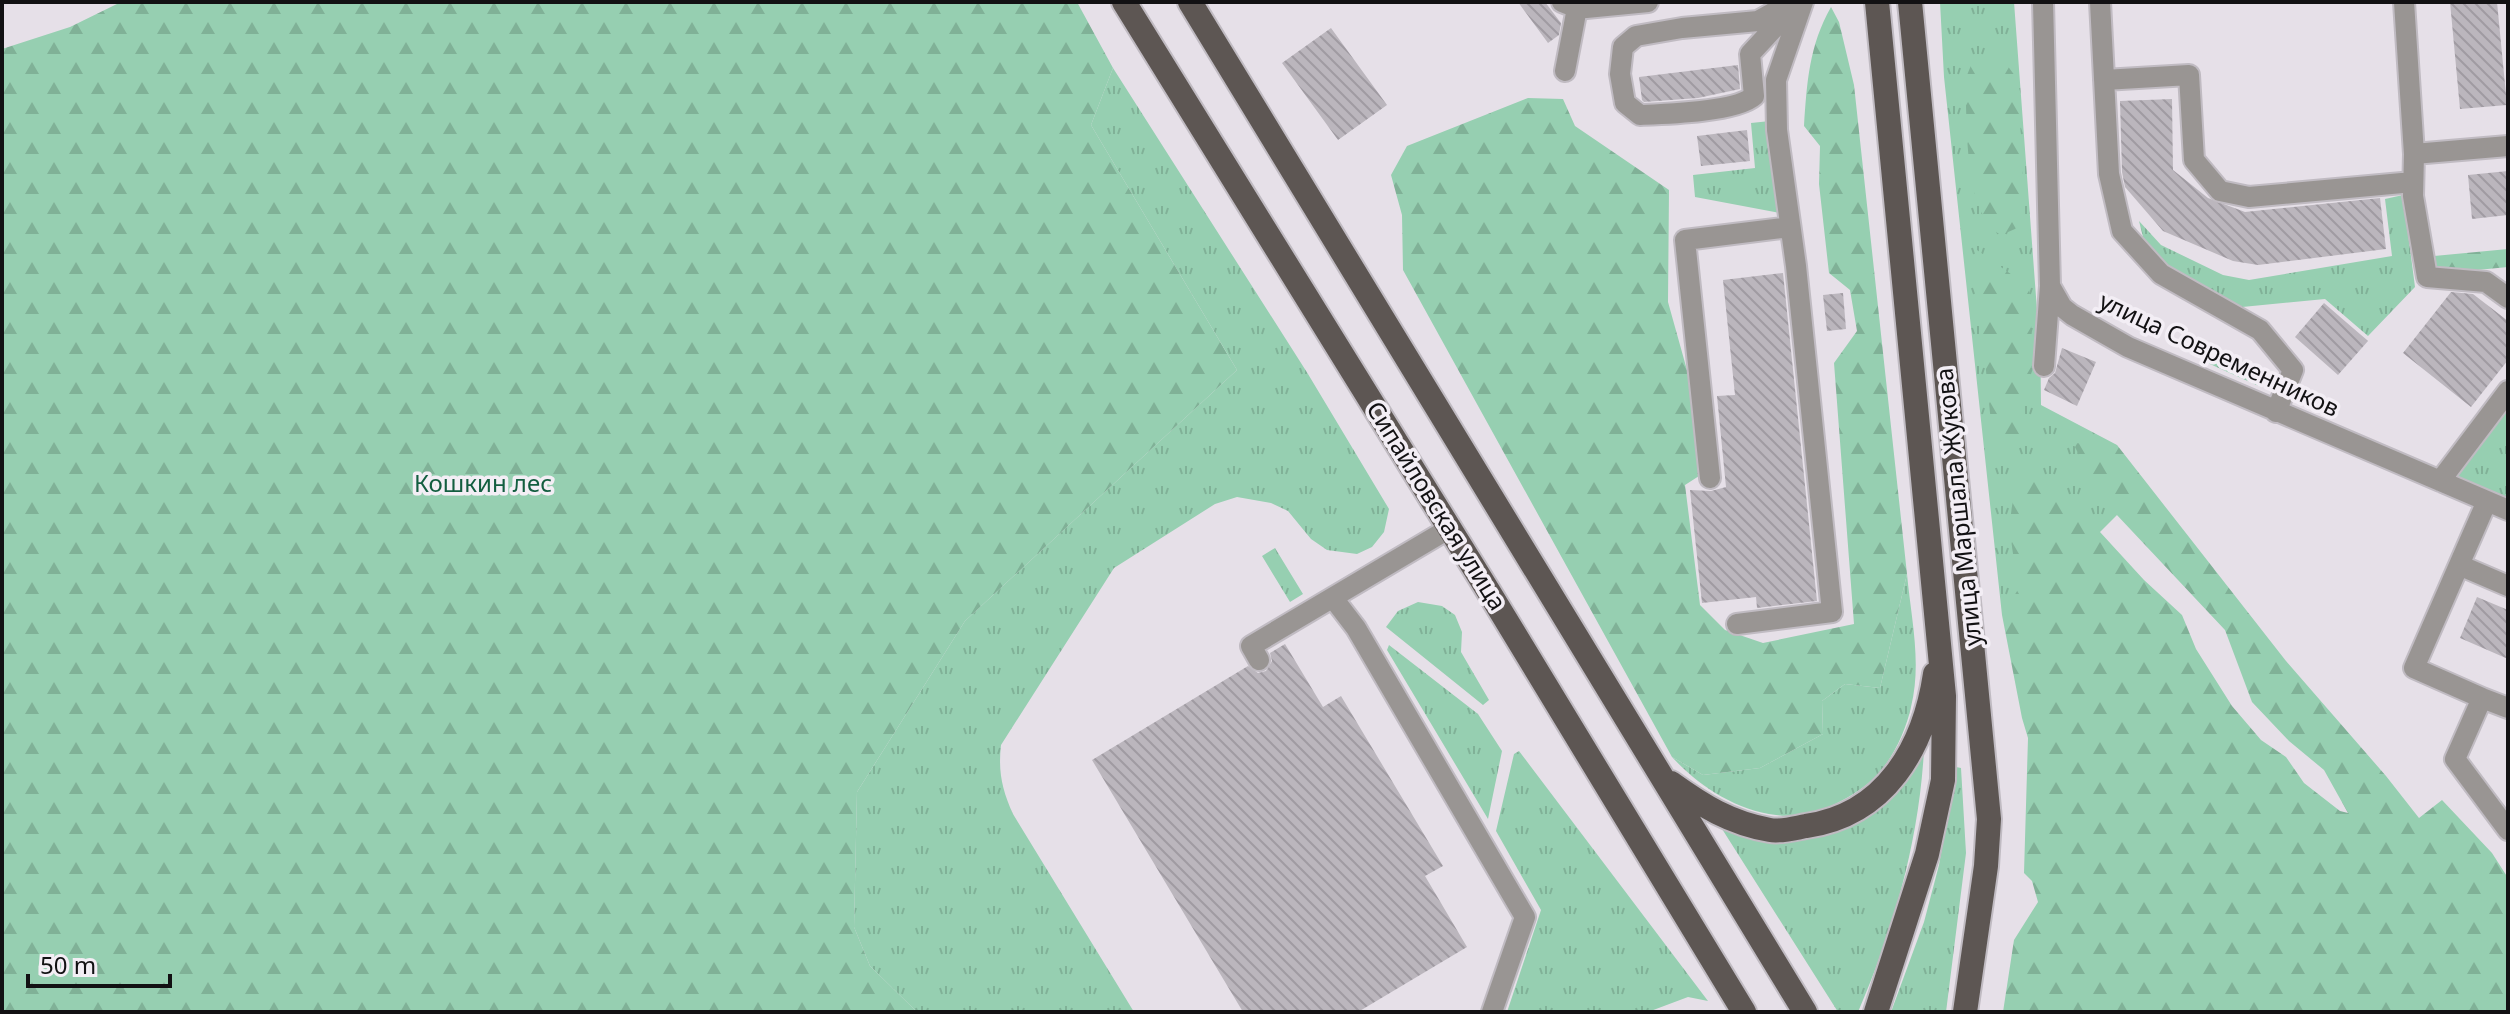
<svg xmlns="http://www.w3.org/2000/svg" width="2510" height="1014" viewBox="0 0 2510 1014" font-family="'Noto Sans',sans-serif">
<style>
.grass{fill:url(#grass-tufts)}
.forest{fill:url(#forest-firs)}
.building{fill:url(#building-back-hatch)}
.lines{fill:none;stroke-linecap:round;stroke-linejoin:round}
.minor-casing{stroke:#c0bbc2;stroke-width:24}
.major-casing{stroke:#c0bbc2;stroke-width:28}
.minor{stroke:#999593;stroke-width:20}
.major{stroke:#5d5653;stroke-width:24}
.labels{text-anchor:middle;stroke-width:7;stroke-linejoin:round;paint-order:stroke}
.street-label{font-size:24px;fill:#121113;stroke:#f3eef5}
.park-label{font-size:24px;fill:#135e40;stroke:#f3eef5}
</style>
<defs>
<pattern id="grass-tufts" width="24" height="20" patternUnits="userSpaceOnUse" patternTransform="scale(2)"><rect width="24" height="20" fill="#96cfb1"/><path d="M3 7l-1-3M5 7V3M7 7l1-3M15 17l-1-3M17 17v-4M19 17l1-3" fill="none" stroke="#80b197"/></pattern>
<pattern id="forest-firs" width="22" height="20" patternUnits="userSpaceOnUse" patternTransform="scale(2)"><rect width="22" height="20" fill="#96cfb1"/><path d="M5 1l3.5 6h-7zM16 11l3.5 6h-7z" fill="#80b197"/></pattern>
<pattern id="building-back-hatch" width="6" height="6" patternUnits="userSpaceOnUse" patternTransform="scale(2)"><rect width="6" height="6" fill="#bbb6bd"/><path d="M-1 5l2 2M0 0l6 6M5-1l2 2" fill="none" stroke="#a09ba2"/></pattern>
</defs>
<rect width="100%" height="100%" fill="#e6e0e8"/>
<path class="grass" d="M1940,2H2014L2037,310L2040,317L2041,405L2117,445L2128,504L2063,569L2028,618L2002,615L1944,77Z
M1113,68L1308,374L1389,509L1384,532L1372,547L1357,554L1327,550L1311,539L1288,511L1271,503L1237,497L1215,504L1114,568L1001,745C998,771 1002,790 1013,814L1134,1012H917L870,966L854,927L857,792L965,621L1237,370L1091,125Z
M1770,121L1780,213L1695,197L1693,175L1755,168L1751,123Z
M2403,195L2415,287L2368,336L2325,299L2232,308L2165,271L2146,249L2139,221L2161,245L2223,275L2249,280L2392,256L2385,199Z
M2207,346L2268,373L2261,387L2201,360Z
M2508,402V498L2452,474Z
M1275,548L1303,594L1290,602L1262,556Z
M1907,574C1911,618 1922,663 1911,707C1906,730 1893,759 1876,776C1852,800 1810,820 1776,815C1735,810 1699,786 1672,757L1703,775L1760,768L1823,734L1822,701L1845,684L1880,688Z
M1418,602L1442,606L1455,615L1462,632L1461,652L1489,700L1483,705L1386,627L1398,611Z
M1389,645L1478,714L1502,751L1488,819L1387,650Z
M1924,750C1919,840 1894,929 1858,1012H1838L1717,821L1829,832Z
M1519,751L1708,1001L1688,997L1648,1012H1507L1541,910L1496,831L1514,754Z
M1956,767L1961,768L1966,853L1946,1012H1891L1924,922L1939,865Z"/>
<path class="forest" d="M121,2H1077L1113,68L1091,125L1237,370L965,621L857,792L854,927L870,966L917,1012H2V49L70,27Z
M1831,7L1839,22L1854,85L1907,574L1880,688L1845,684L1822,701L1823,734L1760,768L1703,775L1672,757L1403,270L1402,215L1391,175L1407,146L1528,98L1563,99L1575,126L1669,190L1668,302L1692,388L1699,476L1685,485L1700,605L1725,630L1763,643L1854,624L1834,363L1857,331L1850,290L1829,273L1819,184L1820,146L1804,126C1807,82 1809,46 1831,7Z
M1987,58L2004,61L2018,80L2025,220L2015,229L2001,235C1962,212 1968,122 1965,80L1972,63Z
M2508,249V267L2436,274L2434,256Z
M1977,250L2029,287L2033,359L2016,457L1992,434L1985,360L1975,300Z
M2073,443L2117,445L2286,661L2386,776L2419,818L2442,800L2492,853L2508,878V1012H2003L2014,940L2038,902L2032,881L2024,873L2028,738L2022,718L2002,615L2019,588C2012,545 2000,508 2028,471L2056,484L2144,580L2182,615L2196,649L2232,706L2261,740L2286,757L2304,783L2340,811L2348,813L2324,770L2289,741L2252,702L2225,630L2100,497Z"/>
<path class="building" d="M1518,2H1545L1561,23L1559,35L1548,43Z
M2450,2H2497L2507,105L2460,109Z
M1331,28L1387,105L1338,140L1282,63Z
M1738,65L1740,89L1698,98L1644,102L1642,100L1639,77Z
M2172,99L2173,170L2208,198L2245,212L2380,198L2386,249L2258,265L2233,261L2163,231L2125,187L2122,172L2120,101Z
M1747,130L1750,161L1701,166L1697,136Z
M2508,171V215L2472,219L2468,175Z
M1783,273L1817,601L1757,608L1756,597L1702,603L1690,490L1711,491L1726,487L1717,396L1735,395L1723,280Z
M2451,292L2473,294L2508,321V360L2471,407L2403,353Z
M1843,293L1846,329L1827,331L1823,295Z
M2324,303L2368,341L2338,375L2295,337Z
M2062,348L2096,362L2077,406L2044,390L2049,378L2055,373Z
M2477,597L2508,610V659L2460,638Z
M1285,644L1323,707L1341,696L1443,866L1425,876L1467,947L1358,1012H1243L1092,760L1248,666L1258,673L1266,671L1272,661L1270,653Z"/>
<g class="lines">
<g class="minor-casing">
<path id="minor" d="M1562,2L1577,8H1586L1648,2
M1792,2L1758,21L1682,28L1636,36L1623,47L1620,74L1625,103L1640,115C1666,114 1736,112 1754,96L1750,54L1798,2
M2043,2L2050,286L2062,307L2072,315L2128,347L2508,510
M2100,2L2109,174L2122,231L2161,274L2260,330L2293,370L2276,412
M2404,2L2414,154
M1565,71L1577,8
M2104,80L2189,75L2194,160L2220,191L2249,197L2413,182
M2508,146L2414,154L2413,196L2427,277L2486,282L2508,298
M2044,366L2050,286
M1710,478L1685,240L1790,227
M2440,481L2508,391
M2487,501L2459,565L2508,586
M2459,565L2414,668L2482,698L2455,759L2508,830
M1333,598L1356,628L1525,917L1492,1012
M1737,624L1832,612L1796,266L1777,130L1776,80L1803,2
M1259,660L1251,646L1450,528
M2482,698L2508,708"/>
</g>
<g class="major-casing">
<path id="major" d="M1124,2L1489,592L1744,1012
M1190,2L1805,1012
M1910,2L1989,819L1986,866L1965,1012
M1671,783C1703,806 1730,823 1770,830C1781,832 1795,828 1806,826C1885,815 1924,748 1935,674
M1876,1012L1927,854L1943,780L1944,696L1877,2"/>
</g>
<use href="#minor" class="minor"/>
<use href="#major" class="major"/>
</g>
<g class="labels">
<g class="street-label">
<text transform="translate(2219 355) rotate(25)" y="8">улица Современников</text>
<text transform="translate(1436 506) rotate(58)" y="8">Сипайловская улица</text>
<text transform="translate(1959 507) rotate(-96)" y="8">улица Маршала Жукова</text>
</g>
<g class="park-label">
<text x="483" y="492">Кошкин лес</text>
</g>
</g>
<rect width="2510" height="1014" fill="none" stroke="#121113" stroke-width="8"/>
<path d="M28 974v12h142v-12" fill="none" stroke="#121113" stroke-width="4"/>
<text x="40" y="974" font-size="24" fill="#121113" stroke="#f3eef5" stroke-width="6" paint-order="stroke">50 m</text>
</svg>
